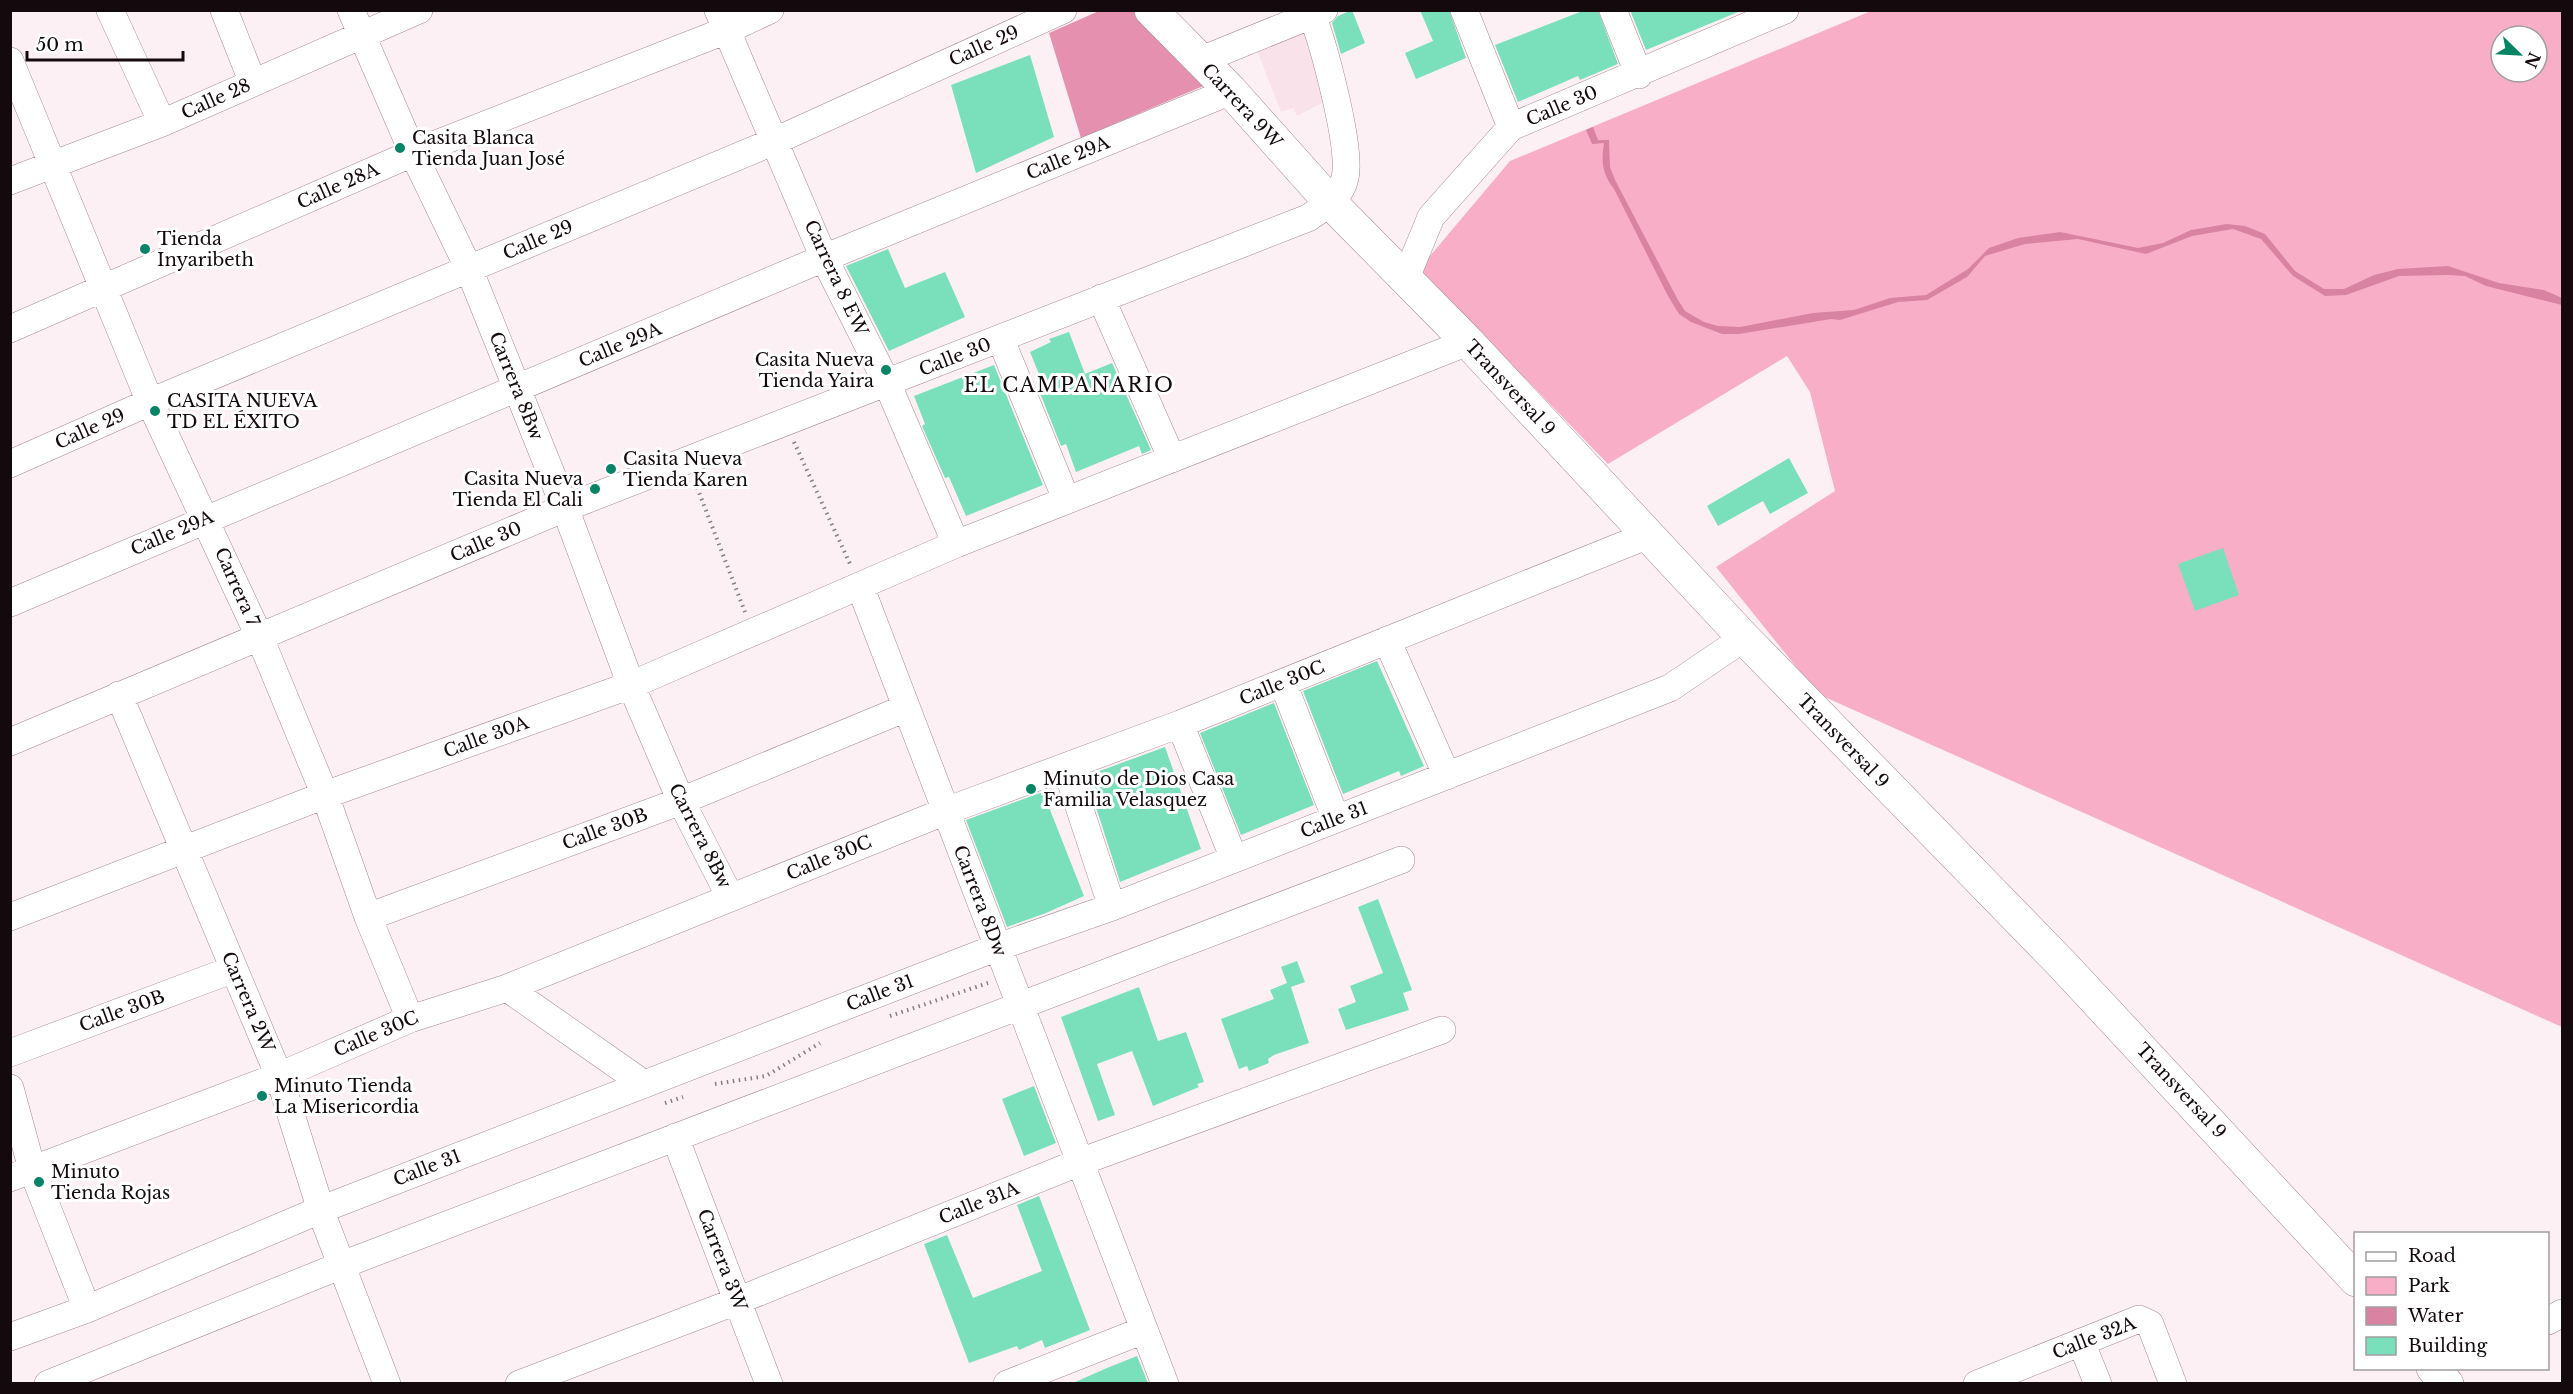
<svg xmlns="http://www.w3.org/2000/svg" width="2573" height="1394" viewBox="0 0 2573 1394" font-family="'Libre Baskerville',serif">
<style>
.built{fill:#fae2ea}
.green{fill:#f8aec7;fill-rule:evenodd}
.forest{fill:#e690af}
.water{fill:#d883a2}
.building{fill:#7ae0bc}
.lines{fill:none;stroke-linecap:round;stroke-linejoin:round}
.minor-casing{stroke:#a68993;stroke-width:28}
.major-casing{stroke:#a68993;stroke-width:34}
.path{stroke:#887d80;stroke-width:4;stroke-dasharray:1.5 4.5;stroke-linecap:butt}
.minor{stroke:#fff;stroke-width:27}
.major{stroke:#fff;stroke-width:33}
.poi-dot{fill:#078465;stroke:#fff;stroke-width:2}
.labels{text-anchor:middle;stroke-width:6;stroke-linejoin:round;paint-order:stroke}
.street-label{font-size:18px;fill:#140a0d;stroke:#fff}
.poi-label{font-size:18px;fill:#140a0d;stroke:#fff;text-anchor:start}
.neighbourhood-label{font-size:20px;letter-spacing:1.5px;fill:#140a0d;stroke:#fff}
</style>
<rect width="100%" height="100%" fill="#fdf0f4"/>
<path class="built" d="M1305,30L1330,99L1297,116L1293,108L1281,112L1256,48Z"/>
<path class="green" d="M1871,11H2562V1027L1818,694L1716,567L1835,491L1810,392L1787,356L1608,464L1419,269L1510,161ZM2501,36H2537V72H2501Z"/>
<path class="forest" d="M1099,11H1148L1215,81L1081,138L1049,33Z"/>
<path class="water" d="M1593,127L1598,140H1609L1610,167L1615,180L1678,300L1685,311L1704,322L1718,326L1740,327L1813,313L1854,310L1890,298L1926,295L1968,269L1989,248L2018,238L2060,232L2138,248L2163,243L2191,230L2227,224L2245,226L2265,234L2295,271L2324,289H2344L2374,275L2398,269L2448,266L2499,283L2544,290L2562,298V305L2486,286L2465,276L2448,275L2399,276L2346,295L2325,296L2293,276L2261,239L2233,229L2192,236L2146,254L2078,239L2025,244L1985,256L1967,277L1927,300L1898,302L1840,320L1831,319L1739,334H1722L1691,322L1679,314L1668,296L1614,189C1602,173 1601,162 1604,143L1592,144L1586,130Z"/>
<path class="building" d="M1352,10L1365,43L1341,54L1332,23L1338,16Z
M1420,10H1449L1466,58L1416,79L1405,53L1433,41Z
M1585,10H1598L1618,64L1580,80L1578,76L1518,102L1495,45Z
M1630,10H1743L1646,50Z
M1030,55L1054,137L976,173L951,85Z
M888,249L905,288L945,272L965,317L889,351L846,266Z
M1069,332L1085,374L1112,363L1151,450L1142,454L1139,446L1076,472L1066,444L1061,446L1040,393L1045,389L1030,352L1051,342L1049,339Z
M994,365L1043,485L966,516L949,477L945,478L922,426L925,424L914,396Z
M1789,458L1808,493L1770,514L1763,501L1718,526L1707,506Z
M2223,548L2239,595L2195,611L2178,564Z
M1377,661L1424,766L1401,776L1399,771L1343,794L1303,691Z
M1274,703L1314,805L1241,835L1200,733Z
M1165,747L1201,849L1120,882L1086,776Z
M1043,792L1084,896L1046,913L1007,927L966,820Z
M1378,899L1412,990L1403,993L1409,1010L1346,1030L1338,1009L1356,1002L1350,986L1383,973L1358,907Z
M1297,961L1305,982L1291,987L1309,1043L1274,1055L1268,1059L1269,1063L1249,1071L1247,1066L1239,1069L1221,1019L1274,999L1270,990L1287,983L1281,967Z
M1139,987L1158,1041L1186,1032L1204,1082L1197,1084L1199,1087L1153,1106L1132,1051L1097,1064L1115,1115L1098,1121L1061,1017Z
M1034,1086L1056,1143L1024,1156L1002,1099Z
M1039,1196L1090,1330L1045,1348L1042,1340L1019,1350L1017,1346L969,1363L924,1244L947,1235L973,1298L1042,1271L1017,1205Z
M1137,1356L1148,1383H1073L1107,1368Z"/>
<g class="lines">
<g class="minor-casing">
<path id="minor" d="M110,10L162,123
M224,10L253,83
M351,10L413,153L469,269L565,508L631,685L681,801L730,897
M718,10L824,258L887,383L956,544
M1464,10L1511,127
M1613,10L1639,75
M10,61L150,402L260,638L325,795L368,917L410,1019
M1199,61L1324,10
M10,181L162,123L419,10
M1405,280L1431,217L1511,127L1785,10
M1101,298L1172,459
M10,329L413,153L727,30L770,10
M1001,340L1066,499
M10,464L150,402L775,141L1063,10
M860,586L1165,1384
M10,603L824,258L1231,91
M1387,640L1447,776
M1283,683L1336,819
M119,695L279,1076L323,1217L387,1384
M1180,724L1234,859
M10,742L565,508L1308,218C1323,208 1341,197 1345,178C1352,148 1323,41 1310,10
M1066,767L1112,907
M10,917L325,795L631,685L956,544L1468,342
M368,917L681,801L906,708
M507,988L644,1084
M10,1053L234,969
M10,1088L32,1169L87,1309
M675,1137L769,1384
M10,1178L279,1076L410,1019L507,988L946,811L1180,724L1646,536
M2548,1321L2562,1313
M10,1337L87,1309L320,1210L998,947L1112,907L1670,688L1744,638
M2081,1342L2098,1384
M48,1384L342,1265L1401,860
M519,1384L737,1301L1080,1162L1442,1030
M1007,1384L1144,1330
M1977,1384L2139,1319L2150,1324L2173,1384"/>
</g>
<g class="major-casing">
<path id="major" d="M1151,10L1231,91L1331,203L1468,342L1744,638L2060,962L2356,1280
M2433,1368L2447,1384"/>
</g>
<path class="path" d="M794,442L851,566
M695,482L745,612
M890,1016L988,983
M715,1084L766,1076L820,1043
M665,1103L683,1097"/>
<use href="#minor" class="minor"/>
<use href="#major" class="major"/>
</g>
<g class="poi-dot">
<circle cx="400" cy="148" r="6"/>
<circle cx="145" cy="249" r="6"/>
<circle cx="886" cy="370" r="6"/>
<circle cx="155" cy="411" r="6"/>
<circle cx="611" cy="469" r="6"/>
<circle cx="595" cy="489" r="6"/>
<circle cx="1031" cy="789" r="6"/>
<circle cx="262" cy="1096" r="6"/>
<circle cx="39" cy="1182" r="6"/>
</g>
<g class="labels">
<g class="street-label">
<text transform="translate(984 46) rotate(-24)" y="6">Calle 29</text>
<text transform="translate(216 99) rotate(-24)" y="6">Calle 28</text>
<text transform="translate(1242 106) rotate(47)" y="6">Carrera 9W</text>
<text transform="translate(1562 106) rotate(-23)" y="6">Calle 30</text>
<text transform="translate(1068 158) rotate(-22)" y="6">Calle 29A</text>
<text transform="translate(338 186) rotate(-24)" y="6">Calle 28A</text>
<text transform="translate(538 240) rotate(-23)" y="6">Calle 29</text>
<text transform="translate(836 278) rotate(65)" y="6">Carrera 8 EW</text>
<text transform="translate(620 345) rotate(-23)" y="6">Calle 29A</text>
<text transform="translate(955 357) rotate(-21)" y="6">Calle 30</text>
<text transform="translate(516 386) rotate(68)" y="6">Carrera 8Bw</text>
<text transform="translate(1510 388) rotate(47)" y="6">Transversal 9</text>
<text transform="translate(90 429) rotate(-24)" y="6">Calle 29</text>
<text transform="translate(172 533) rotate(-23)" y="6">Calle 29A</text>
<text transform="translate(486 542) rotate(-23)" y="6">Calle 30</text>
<text transform="translate(237 587) rotate(66)" y="6">Carrera 7</text>
<text transform="translate(1282 683) rotate(-22)" y="6">Calle 30C</text>
<text transform="translate(486 737) rotate(-20)" y="6">Calle 30A</text>
<text transform="translate(1843 741) rotate(46)" y="6">Transversal 9</text>
<text transform="translate(1334 820) rotate(-21)" y="6">Calle 31</text>
<text transform="translate(605 829) rotate(-20)" y="6">Calle 30B</text>
<text transform="translate(700 836) rotate(63)" y="6">Carrera 8Bw</text>
<text transform="translate(829 858) rotate(-22)" y="6">Calle 30C</text>
<text transform="translate(980 901) rotate(69)" y="6">Carrera 8Dw</text>
<text transform="translate(880 993) rotate(-21)" y="6">Calle 31</text>
<text transform="translate(248 1002) rotate(67)" y="6">Carrera 2W</text>
<text transform="translate(122 1011) rotate(-20)" y="6">Calle 30B</text>
<text transform="translate(376 1034) rotate(-23)" y="6">Calle 30C</text>
<text transform="translate(2181 1091) rotate(47)" y="6">Transversal 9</text>
<text transform="translate(427 1168) rotate(-21)" y="6">Calle 31</text>
<text transform="translate(979 1203) rotate(-22)" y="6">Calle 31A</text>
<text transform="translate(722 1260) rotate(69)" y="6">Carrera 3W</text>
<text transform="translate(2094 1338) rotate(-21)" y="6">Calle 32A</text>
</g>
<g class="poi-label">
<text x="412" y="144">Casita Blanca<tspan x="412" dy="21">Tienda Juan José</tspan></text>
<text x="157" y="245">Tienda<tspan x="157" dy="21">Inyaribeth</tspan></text>
<text x="874" y="366" text-anchor="end">Casita Nueva<tspan x="874" dy="21">Tienda Yaira</tspan></text>
<text x="167" y="407">CASITA NUEVA<tspan x="167" dy="21">TD EL ÉXITO</tspan></text>
<text x="623" y="465">Casita Nueva<tspan x="623" dy="21">Tienda Karen</tspan></text>
<text x="583" y="485" text-anchor="end">Casita Nueva<tspan x="583" dy="21">Tienda El Cali</tspan></text>
<text x="1043" y="785">Minuto de Dios Casa<tspan x="1043" dy="21">Familia Velasquez</tspan></text>
<text x="274" y="1092">Minuto Tienda<tspan x="274" dy="21">La Misericordia</tspan></text>
<text x="51" y="1178">Minuto<tspan x="51" dy="21">Tienda Rojas</tspan></text>
</g>
<g class="neighbourhood-label">
<text x="1069" y="392">EL CAMPANARIO</text>
</g>
</g>
<rect width="2573" height="1394" fill="none" stroke="#140a0d" stroke-width="24"/>
<rect x="2354" y="1232" width="195" height="138" fill="#ffffff" stroke="#a19d9e" stroke-width="1.5"/>
<rect x="2366" y="1252" width="30" height="9" fill="#ffffff" stroke="#a19d9e" stroke-width="1.5"/>
<text x="2408" y="1262" font-size="18" fill="#140a0d">Road</text>
<rect x="2366" y="1277" width="30" height="18" fill="#f8aec7" stroke="#a19d9e" stroke-width="1.5"/>
<text x="2408" y="1292" font-size="18" fill="#140a0d">Park</text>
<rect x="2366" y="1307" width="30" height="18" fill="#d883a2" stroke="#a19d9e" stroke-width="1.5"/>
<text x="2408" y="1322" font-size="18" fill="#140a0d">Water</text>
<rect x="2366" y="1337" width="30" height="18" fill="#7ae0bc" stroke="#a19d9e" stroke-width="1.5"/>
<text x="2408" y="1352" font-size="18" fill="#140a0d">Building</text>
<g transform="translate(2519 54) rotate(114)"><circle r="28" fill="#ffffff" stroke="#a19d9e" stroke-width="1.5"/>
<path d="M0-4.5L10 22L0 15L-10 22Z" fill="#078465"/>
<text y="-9" font-size="16" font-weight="bold" text-anchor="middle" fill="#140a0d">N</text>
</g>
<path d="M27 51v9h156v-9" fill="none" stroke="#140a0d" stroke-width="3"/>
<text x="36" y="51" font-size="18" fill="#140a0d" stroke="#ffffff" stroke-width="4.5" paint-order="stroke">50 m</text>
</svg>
